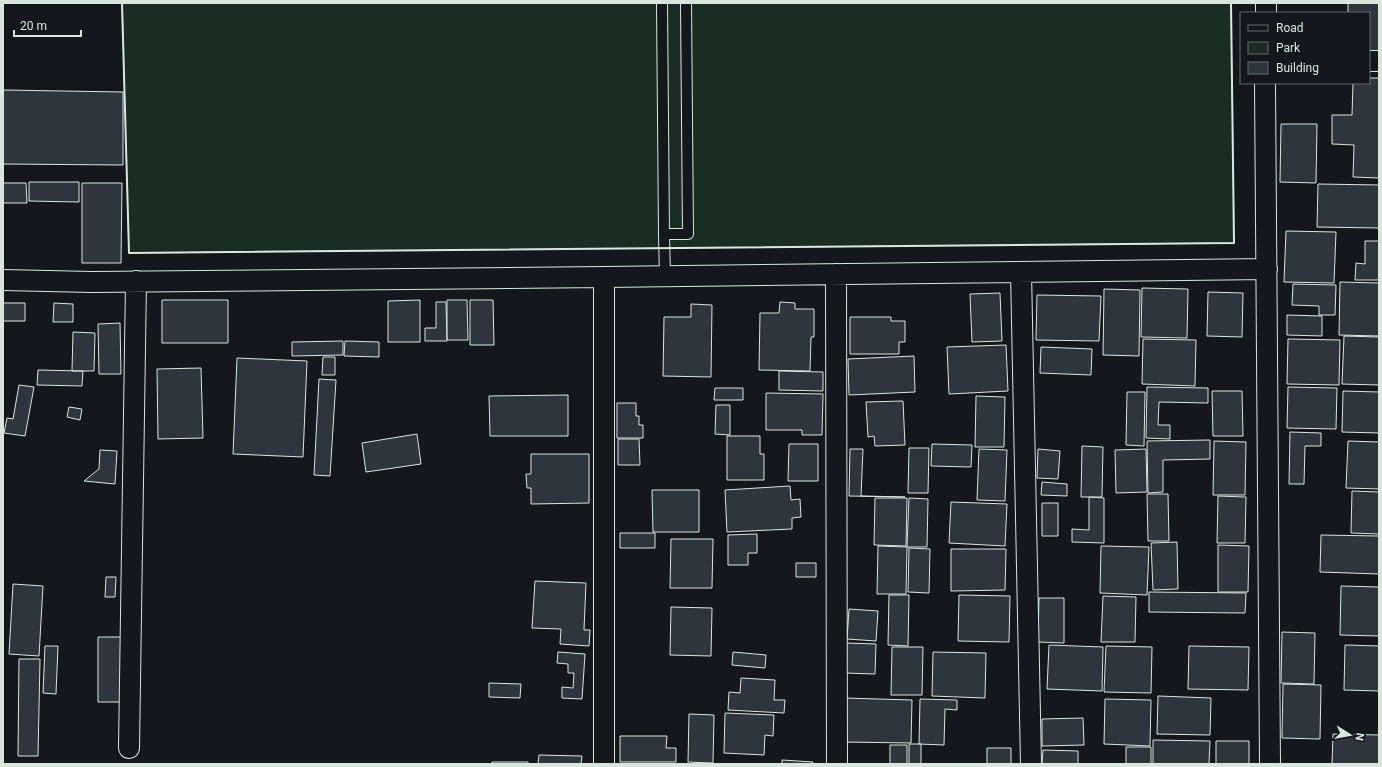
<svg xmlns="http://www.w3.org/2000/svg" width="1382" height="767" viewBox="0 0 1382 767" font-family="Roboto,sans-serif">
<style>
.green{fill:#1a2d24;stroke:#939e99}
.building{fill:#2c363c;stroke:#d8e6dc}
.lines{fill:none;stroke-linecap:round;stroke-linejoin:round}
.lane-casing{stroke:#d8e6dc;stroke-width:12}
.street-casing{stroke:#d8e6dc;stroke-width:22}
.lane{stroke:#14181c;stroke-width:10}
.street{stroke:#14181c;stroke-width:20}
.wall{stroke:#d8e6dc;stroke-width:2}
</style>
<rect width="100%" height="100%" fill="#14181c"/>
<path class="green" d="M122,3H1231L1234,243L129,253Z"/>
<path class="building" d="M1348,3H1379V55H1369V13H1348Z
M1369,78H1379V178L1353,177L1354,145L1332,144V115H1352L1353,83H1369Z
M3,90L123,92V165L3,164Z
M1281,124H1317L1316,183L1280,182Z
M29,182H79V202L29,201Z
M3,183H26L27,203H3Z
M82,183H122L121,263H82Z
M1318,184L1379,185V228L1317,227Z
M1286,231L1336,232L1334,283L1284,282Z
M1365,241H1379V280H1355L1356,263L1365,264Z
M1340,282L1379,283V336L1339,335Z
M1293,284L1336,285L1335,315H1319V306L1292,305Z
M1142,288L1188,289L1187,338L1141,337Z
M1104,289L1140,290L1139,356L1103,355Z
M1208,292L1243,293L1242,337L1207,336Z
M1000,293L1002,341L972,342L970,294Z
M1037,295L1101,296L1099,341L1036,340Z
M162,300H228V343H162Z
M420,300V342H388V301Z
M447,300H467L468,340H447Z
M470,300H493L494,345H470Z
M436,302H446L447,341H425V328H436Z
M780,302L795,303V309H814V337H811L810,371L759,370L760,313H779Z
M3,303H25V321H3Z
M54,303L73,304V322H53Z
M691,304L712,305L711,377L663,376L664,317H691Z
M1287,315L1322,316V336L1287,335Z
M850,317H891V321H905V342H899V354H850Z
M120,323L121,374H99L98,324Z
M73,332L95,333L94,371H72Z
M1344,336L1379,337V385L1342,384Z
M1143,339L1196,340L1195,386L1142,384Z
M1288,339L1340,340L1339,385L1287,384Z
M343,341V355L292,356V342Z
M345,341L379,342V357L344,356Z
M1006,345L1008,391L949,394L947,347Z
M1041,347L1092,349L1091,375L1040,373Z
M914,356L915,392L849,395L848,359Z
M323,357H335V375H322Z
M237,358L307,361L303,457L233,454Z
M201,368L203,438L158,439L157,369Z
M38,370L83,371L82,386L37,385Z
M779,371L823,372V391L779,390Z
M319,379L336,380L330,476L314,475Z
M19,385L34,387L25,436L4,433L7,418L13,419Z
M1147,387L1208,388V403L1159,402L1158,425H1170V439L1146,438Z
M1288,387L1337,388L1336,429L1287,428Z
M715,388H743V400H714Z
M1212,391H1242L1243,436H1213Z
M1343,391L1379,392V433L1342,432Z
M1127,392H1145L1144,446L1126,445Z
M766,393L823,394L822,435H802V430H766Z
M568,395V436H490L489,396Z
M976,396L1005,397L1004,447H975Z
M903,401L905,445L875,446L874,436L868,437L866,402Z
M617,403H636V416H639V425H643V438H617Z
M716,405H730V435L715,434Z
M69,407L82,409L80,420L67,417Z
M1290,432L1321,433V446H1305L1304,484H1289Z
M417,434L421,464L366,472L362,443Z
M727,436H760V454H764V480H727Z
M618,439H639L640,465H618Z
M1210,440V459L1163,460V492L1148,493L1147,441Z
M1214,441L1246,442L1245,495H1213Z
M1348,441L1379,442V489L1346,488Z
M789,444H818V481H788Z
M932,444L972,445L971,467L931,466Z
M1082,446L1103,447L1102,497H1081Z
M909,448H929L928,493H908Z
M850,449H863L861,496L905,497L849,496Z
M979,449L1007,450L1005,501L977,500Z
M1038,449L1060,451L1058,479L1037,478Z
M1146,449L1147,492L1116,493L1115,450Z
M100,450L117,451L115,484L84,481L99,469Z
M531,454H589V503L531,504V488H527L526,474H531Z
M1042,482L1067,484V496L1041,495Z
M790,486L791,500L800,499L801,517L792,518V529L727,532L725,490Z
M652,490H699V532H653Z
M1352,491L1379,492V534L1351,533Z
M1147,494H1168L1169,541H1148Z
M1218,496L1246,497L1245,543H1217Z
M1089,497L1104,498V543L1072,542V529L1089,530Z
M875,498H907L906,546L874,545Z
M909,498L928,499L927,547H907Z
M951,502L1007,504L1005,546L949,543Z
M1042,503H1058V536H1042Z
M620,533H655V548H620Z
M757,534V553H748V565H728V535Z
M1321,535L1379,536V574L1320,572Z
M671,539H713L712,588H670Z
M1177,542L1178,589L1153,590L1151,543Z
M1218,545L1249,546L1248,592H1218Z
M878,546L907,547L906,594H877Z
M1101,546L1149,547L1147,595L1100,593Z
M909,548L930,549L929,593L908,592Z
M951,549H1006L1005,590L951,591Z
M796,563H816V577H796Z
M106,577H116L115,597H105Z
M535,581L586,583L584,630H590L589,646L560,644L561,629L532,628Z
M13,584L43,586L39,656L9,654Z
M1341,586L1379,587V636L1340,635Z
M1149,592L1246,593L1245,613L1149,612Z
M889,595H909L908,646L888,645Z
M959,595L1010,596L1009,642L958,641Z
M1103,596L1136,597L1135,642H1101Z
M1039,598H1064V643L1038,642Z
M671,607L712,608L711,656L670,655Z
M849,609L878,611L876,641L847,639Z
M1282,632L1315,633L1314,684L1281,683Z
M98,637H122V702H98Z
M846,643L876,644L875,674L845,673Z
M1049,645L1103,647L1102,691L1047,689Z
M1345,645L1379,646V691L1344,690Z
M45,646H58L56,694L43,693Z
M1106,646L1152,647L1151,693L1104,692Z
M1189,646L1249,647L1248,690L1188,689Z
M892,647H923L922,695H891Z
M558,652L585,654L582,699L562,698V687L573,688L574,673H568V664L557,663Z
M733,652L766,655L765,668L732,665Z
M933,652L986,653L985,698L932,696Z
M19,659H40L38,756H18Z
M741,678L775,680L774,700H785L784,713L728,710L729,692L740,693Z
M489,683L521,684L520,698L489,697Z
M1283,684L1321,685L1320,739L1282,738Z
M1158,696L1211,698L1210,735L1157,734Z
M844,698L912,700L911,743L844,742Z
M920,699L957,700V710L945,709L944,745L919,744Z
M1105,699L1151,700L1150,746L1104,744Z
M725,713L774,715L773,736L765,735L764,755L724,753Z
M689,714L714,715L713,763L688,762Z
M1083,718L1084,745L1042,746V719Z
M1333,734L1379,735V764H1332Z
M620,736H667L666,748H676V762H620Z
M1153,740L1210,741L1209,764H1153Z
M1216,741H1249V764H1216Z
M909,744H921V764H909Z
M890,745H907V764H890Z
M1126,747H1151V764H1126Z
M987,748H1011V764H987Z
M1043,750L1078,751V764H1042Z
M539,755L582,756L581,764H538Z
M782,760L813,762V764H782Z
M492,762H528V764H492Z"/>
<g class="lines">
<g class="lane-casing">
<path id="lane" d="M662,3L664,234H688L686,3
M664,234L665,277"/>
</g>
<g class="street-casing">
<path id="street" d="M1266,3V13
M1369,61H1379
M1265,83L1270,764
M1021,272L1031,764
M836,274L837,764
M3,280L92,282L604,277L1267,269
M129,748L136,281
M604,764V277"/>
</g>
<use href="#lane" class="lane"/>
<use href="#street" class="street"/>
<path class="wall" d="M122,3L129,253L1234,243L1231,3"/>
</g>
<rect width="1382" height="767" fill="none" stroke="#d8e6dc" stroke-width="8"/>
<rect x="1240" y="12" width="130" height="72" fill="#14181c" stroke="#626a69"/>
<rect x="1248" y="25" width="20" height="6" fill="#14181c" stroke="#626a69"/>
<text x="1276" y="32" font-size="12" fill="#d8e6dc">Road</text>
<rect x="1248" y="42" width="20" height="12" fill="#1a2d24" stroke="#626a69"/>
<text x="1276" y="52" font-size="12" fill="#d8e6dc">Park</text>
<rect x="1248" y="62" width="20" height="12" fill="#2c363c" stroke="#626a69"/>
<text x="1276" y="72" font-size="12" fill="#d8e6dc">Building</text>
<g transform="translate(1350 735) rotate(101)" stroke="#14181c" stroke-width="3" paint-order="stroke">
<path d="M0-3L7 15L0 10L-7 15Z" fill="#d8e6dc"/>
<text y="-6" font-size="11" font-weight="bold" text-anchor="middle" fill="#d8e6dc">N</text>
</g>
<path d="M14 30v6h67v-6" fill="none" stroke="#d8e6dc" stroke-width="2"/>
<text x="20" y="30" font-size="12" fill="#d8e6dc" stroke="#14181c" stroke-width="3" paint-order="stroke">20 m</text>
</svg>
